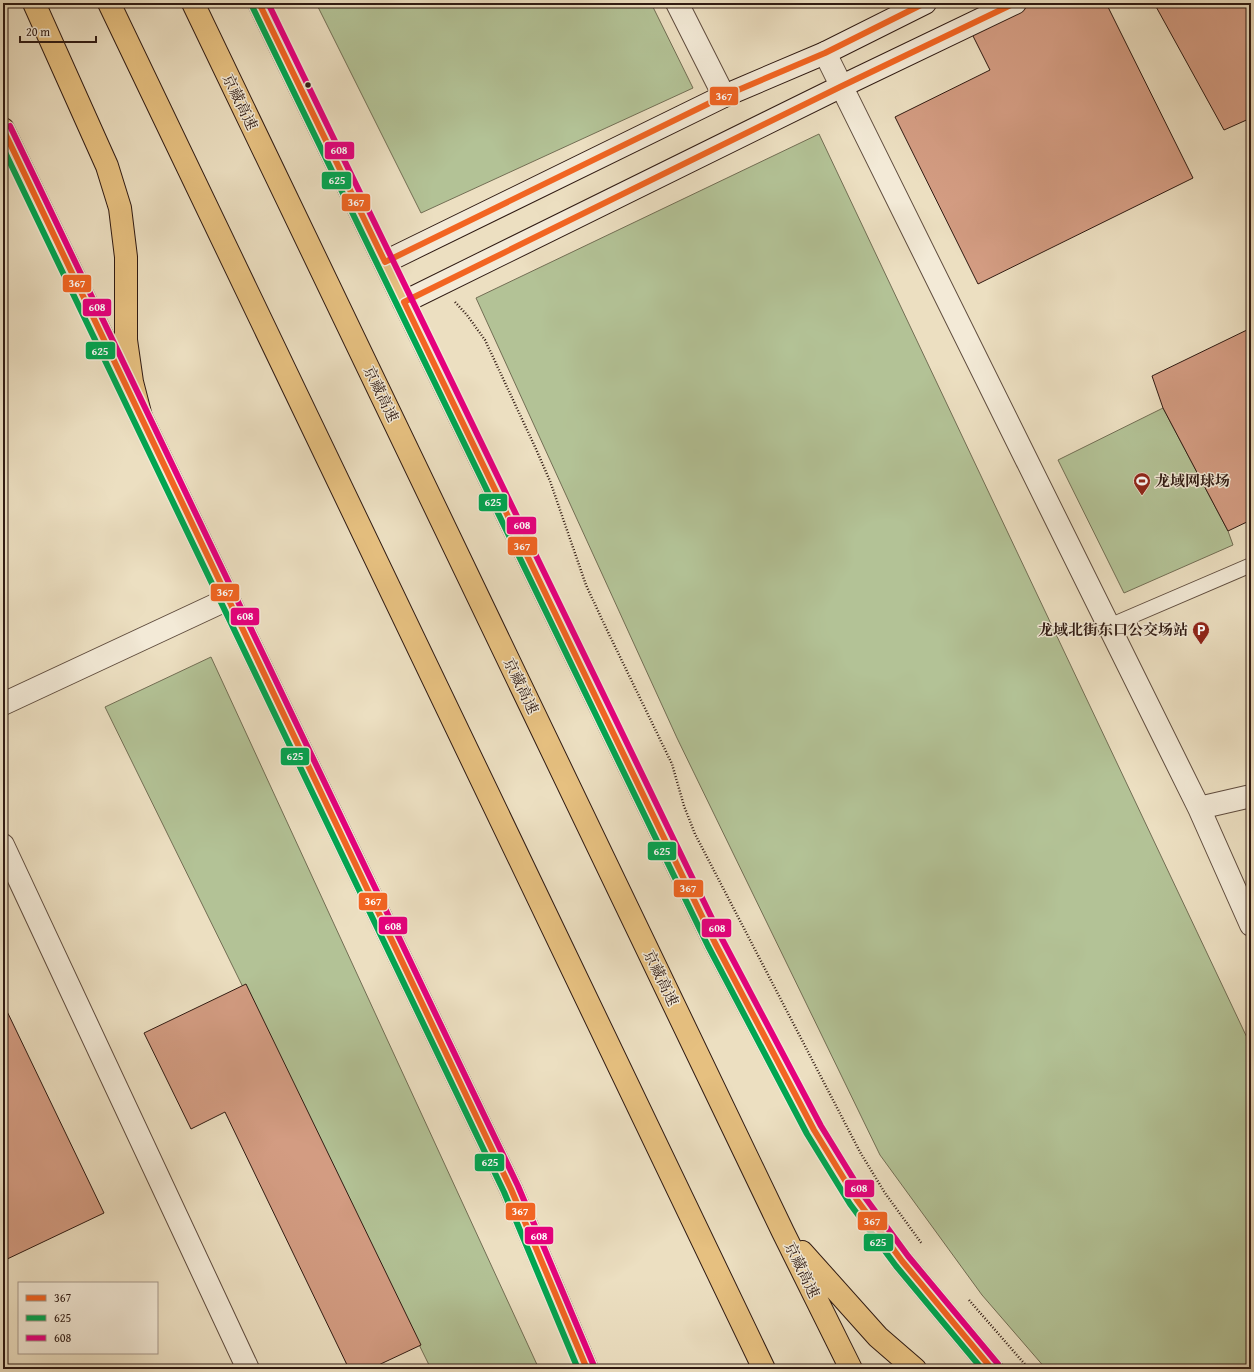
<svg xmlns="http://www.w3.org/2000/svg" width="1254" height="1372" viewBox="0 0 1254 1372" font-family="'Gentium Book Plus','Noto Serif SC',serif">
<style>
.green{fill:#b3c296;stroke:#726e54}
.building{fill:#d39c82;stroke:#301b13}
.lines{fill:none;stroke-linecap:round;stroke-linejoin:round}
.service-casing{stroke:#5f4c3e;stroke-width:16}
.minor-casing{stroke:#5f4c3e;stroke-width:24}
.tertiary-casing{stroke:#5f4c3e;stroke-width:24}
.secondary-casing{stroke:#301b13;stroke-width:24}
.primary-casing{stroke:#301b13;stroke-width:24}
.motorway-casing{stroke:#301b13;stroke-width:24}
.path{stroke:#301b13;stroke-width:2.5;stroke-dasharray:1 2;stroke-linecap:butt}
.service{stroke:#f3ead7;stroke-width:14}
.minor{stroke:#f3ead7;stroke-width:22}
.tertiary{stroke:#f3ead7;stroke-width:22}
.secondary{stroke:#f3ead7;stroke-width:22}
.primary{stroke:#e6c080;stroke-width:22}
.motorway{stroke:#e6c080;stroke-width:22}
.bus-1-casing{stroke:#f3ead7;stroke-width:9}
.bus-2-casing{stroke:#f3ead7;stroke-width:9}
.bus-3-casing{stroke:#f3ead7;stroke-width:9}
.bus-1{stroke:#f26522;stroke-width:6}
.bus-2{stroke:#00a651;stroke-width:6}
.bus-3{stroke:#e5007d;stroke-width:6}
.bus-dot{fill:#301b13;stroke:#f3ead7;stroke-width:1.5}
.labels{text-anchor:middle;stroke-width:3;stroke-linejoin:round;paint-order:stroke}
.street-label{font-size:15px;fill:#301b13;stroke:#f3ead7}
.poi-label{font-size:15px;font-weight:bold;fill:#301b13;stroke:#f3ead7;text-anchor:start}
.line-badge{stroke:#f3ead7;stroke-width:1.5}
.badge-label{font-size:11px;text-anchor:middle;font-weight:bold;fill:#fff}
</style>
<rect width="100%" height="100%" fill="#ecdfc1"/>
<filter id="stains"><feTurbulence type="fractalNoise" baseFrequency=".005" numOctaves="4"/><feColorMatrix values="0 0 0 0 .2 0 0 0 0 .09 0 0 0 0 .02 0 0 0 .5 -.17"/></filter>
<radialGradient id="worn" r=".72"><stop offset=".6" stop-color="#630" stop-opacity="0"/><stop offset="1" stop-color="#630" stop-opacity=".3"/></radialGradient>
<path class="green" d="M316,3H651L693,88L421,213Z
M819,134L1251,1046V1369H1046L982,1295L880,1155L677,738L476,298Z
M1163,408L1228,531L1233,545L1124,593L1058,460Z
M211,657L539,1369H431L105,707Z"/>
<path class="building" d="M1035,3H1106L1193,178L978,284L895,117L990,70L972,34Z
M1154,3H1251V118L1224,130Z
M1251,328V520L1228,531L1163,408L1152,376Z
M246,984L421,1345L370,1369H349L225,1112L191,1129L144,1033Z
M3,1003L104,1213L3,1261V1180L6,1179L3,1172Z"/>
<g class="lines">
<g class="service-casing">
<path id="service" d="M1109,626L1251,565"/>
</g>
<g class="minor-casing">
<path id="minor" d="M677,3L724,96
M3,704L228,599
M3,845L248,1369"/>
</g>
<g class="tertiary-casing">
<path id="tertiary" d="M825,53L1199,808L1251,925
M1199,808L1251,796"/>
</g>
<g class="secondary-casing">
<path id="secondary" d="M385,262L724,96L825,53L925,3
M404,302L842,86L1015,3"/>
</g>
<g class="primary-casing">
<path id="primary" d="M259,3L715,943L814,1130L857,1200L902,1261L992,1369
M3,129L511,1189L587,1369"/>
</g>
<g class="motorway-casing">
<path id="motorway" d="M34,3L107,166L120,208L126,257V340L132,382L141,417
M109,3L764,1369
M193,3L783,1232L851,1369
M802,1252L878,1337L915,1369"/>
</g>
<path class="path" d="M455,302L467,315L485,340L536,449L550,481L586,585L606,628L672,764L684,806L695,834L860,1152L885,1193L922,1244
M969,1300L1029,1369"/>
<use href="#service" class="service"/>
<use href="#minor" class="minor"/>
<use href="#tertiary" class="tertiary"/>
<use href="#secondary" class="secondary"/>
<use href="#primary" class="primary"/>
<use href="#motorway" class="motorway"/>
<g class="bus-1-casing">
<path id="bus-1" d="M259,3L385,262L724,96L825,53L925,3
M3,129L511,1189L587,1369
M992,1369L902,1261L857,1200L814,1130L715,943L404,302L842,86L1015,3"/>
</g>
<g class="bus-2-casing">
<path id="bus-2" d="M252,6L708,946L807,1134L850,1204L896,1266L982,1369
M3,148L504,1192L578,1369"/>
</g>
<g class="bus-3-casing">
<path id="bus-3" d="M268,3L722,939L821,1126L864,1196L908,1256L998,1364
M10,126L518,1186L594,1366"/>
</g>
<use href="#bus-1" class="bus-1"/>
<use href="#bus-2" class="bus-2"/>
<use href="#bus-3" class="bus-3"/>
</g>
<defs>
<g id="stadium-pin" transform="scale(0.9)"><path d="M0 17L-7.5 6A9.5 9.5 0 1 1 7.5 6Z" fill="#8f2418" stroke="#f3ead7"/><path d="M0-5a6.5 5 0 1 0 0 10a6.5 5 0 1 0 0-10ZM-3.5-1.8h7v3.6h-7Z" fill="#fff"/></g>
<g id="parking-pin" transform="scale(0.9)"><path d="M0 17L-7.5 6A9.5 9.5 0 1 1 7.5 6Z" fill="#8f2418" stroke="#f3ead7"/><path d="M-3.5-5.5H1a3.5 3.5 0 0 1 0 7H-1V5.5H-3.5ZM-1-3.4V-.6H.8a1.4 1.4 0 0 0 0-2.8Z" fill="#fff"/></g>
</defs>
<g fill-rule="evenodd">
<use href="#stadium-pin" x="1142" y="481"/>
<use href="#parking-pin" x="1201" y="630"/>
</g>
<circle class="bus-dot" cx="308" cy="85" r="3.5"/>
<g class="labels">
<g class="street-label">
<text transform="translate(240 102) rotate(64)" y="5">京藏高速</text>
<text transform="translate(381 394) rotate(64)" y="5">京藏高速</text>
<text transform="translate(521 686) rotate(64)" y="5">京藏高速</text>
<text transform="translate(661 978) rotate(64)" y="5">京藏高速</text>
<text transform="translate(802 1270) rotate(64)" y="5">京藏高速</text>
</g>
<g class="poi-label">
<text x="1155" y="486">龙域网球场</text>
<text x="1188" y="635" text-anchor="end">龙域北街东口公交场站</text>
</g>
</g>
<g class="line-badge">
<rect x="709" y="86" width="30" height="20" rx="4" fill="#f26522"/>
<rect x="324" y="141" width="31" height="19" rx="4" fill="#e5007d"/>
<rect x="321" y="171" width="31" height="19" rx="4" fill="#00a651"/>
<rect x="341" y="193" width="30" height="19" rx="4" fill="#f26522"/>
<rect x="62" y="274" width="30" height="19" rx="4" fill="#f26522"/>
<rect x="82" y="298" width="30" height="19" rx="4" fill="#e5007d"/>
<rect x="85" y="341" width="31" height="19" rx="4" fill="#00a651"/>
<rect x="478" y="493" width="30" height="19" rx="4" fill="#00a651"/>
<rect x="506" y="516" width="31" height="19" rx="4" fill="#e5007d"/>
<rect x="507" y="536" width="31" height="20" rx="4" fill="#f26522"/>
<rect x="210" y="583" width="30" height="19" rx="4" fill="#f26522"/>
<rect x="230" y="607" width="30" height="19" rx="4" fill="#e5007d"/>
<rect x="280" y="747" width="30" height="19" rx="4" fill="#00a651"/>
<rect x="647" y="841" width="30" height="20" rx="4" fill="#00a651"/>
<rect x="673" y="879" width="31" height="19" rx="4" fill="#f26522"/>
<rect x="358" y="892" width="30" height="19" rx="4" fill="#f26522"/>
<rect x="378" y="916" width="30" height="19" rx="4" fill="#e5007d"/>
<rect x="701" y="918" width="31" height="20" rx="4" fill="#e5007d"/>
<rect x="474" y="1153" width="31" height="19" rx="4" fill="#00a651"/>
<rect x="844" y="1179" width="31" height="19" rx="4" fill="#e5007d"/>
<rect x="505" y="1202" width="31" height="19" rx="4" fill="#f26522"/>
<rect x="857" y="1211" width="31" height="20" rx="4" fill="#f26522"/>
<rect x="524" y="1226" width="30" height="19" rx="4" fill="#e5007d"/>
<rect x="863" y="1233" width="31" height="19" rx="4" fill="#00a651"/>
</g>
<g class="badge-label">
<text x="724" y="100">367</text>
<text x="339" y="154">608</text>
<text x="337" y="184">625</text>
<text x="356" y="206">367</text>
<text x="77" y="287">367</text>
<text x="97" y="311">608</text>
<text x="100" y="355">625</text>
<text x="493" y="506">625</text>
<text x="522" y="529">608</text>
<text x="522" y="550">367</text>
<text x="225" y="596">367</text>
<text x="245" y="620">608</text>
<text x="295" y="760">625</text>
<text x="662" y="855">625</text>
<text x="688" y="892">367</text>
<text x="373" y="905">367</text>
<text x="393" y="930">608</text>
<text x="717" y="932">608</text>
<text x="490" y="1166">625</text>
<text x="859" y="1192">608</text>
<text x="520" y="1215">367</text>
<text x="872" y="1225">367</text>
<text x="539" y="1240">608</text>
<text x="878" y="1246">625</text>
</g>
<rect width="1254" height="1372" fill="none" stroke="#ecdfc1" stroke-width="16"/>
<rect x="4" y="4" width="1246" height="1364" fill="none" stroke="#301b13" stroke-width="2"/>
<rect x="8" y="8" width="1238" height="1356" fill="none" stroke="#301b13"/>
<rect x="18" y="1282" width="140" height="72" fill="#f3ead7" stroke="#a59789"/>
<rect x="26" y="1295" width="20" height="6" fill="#f26522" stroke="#a59789"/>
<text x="54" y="1302" font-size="12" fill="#301b13">367</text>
<rect x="26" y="1315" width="20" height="6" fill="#00a651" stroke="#a59789"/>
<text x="54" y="1322" font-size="12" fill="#301b13">625</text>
<rect x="26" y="1335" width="20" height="6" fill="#e5007d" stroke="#a59789"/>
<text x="54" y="1342" font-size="12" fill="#301b13">608</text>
<path d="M20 36v6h76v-6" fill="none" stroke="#301b13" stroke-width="2"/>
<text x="26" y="36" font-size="12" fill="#301b13" stroke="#f3ead7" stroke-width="3" paint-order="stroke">20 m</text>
<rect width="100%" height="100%" filter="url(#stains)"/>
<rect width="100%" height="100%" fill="url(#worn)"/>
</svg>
